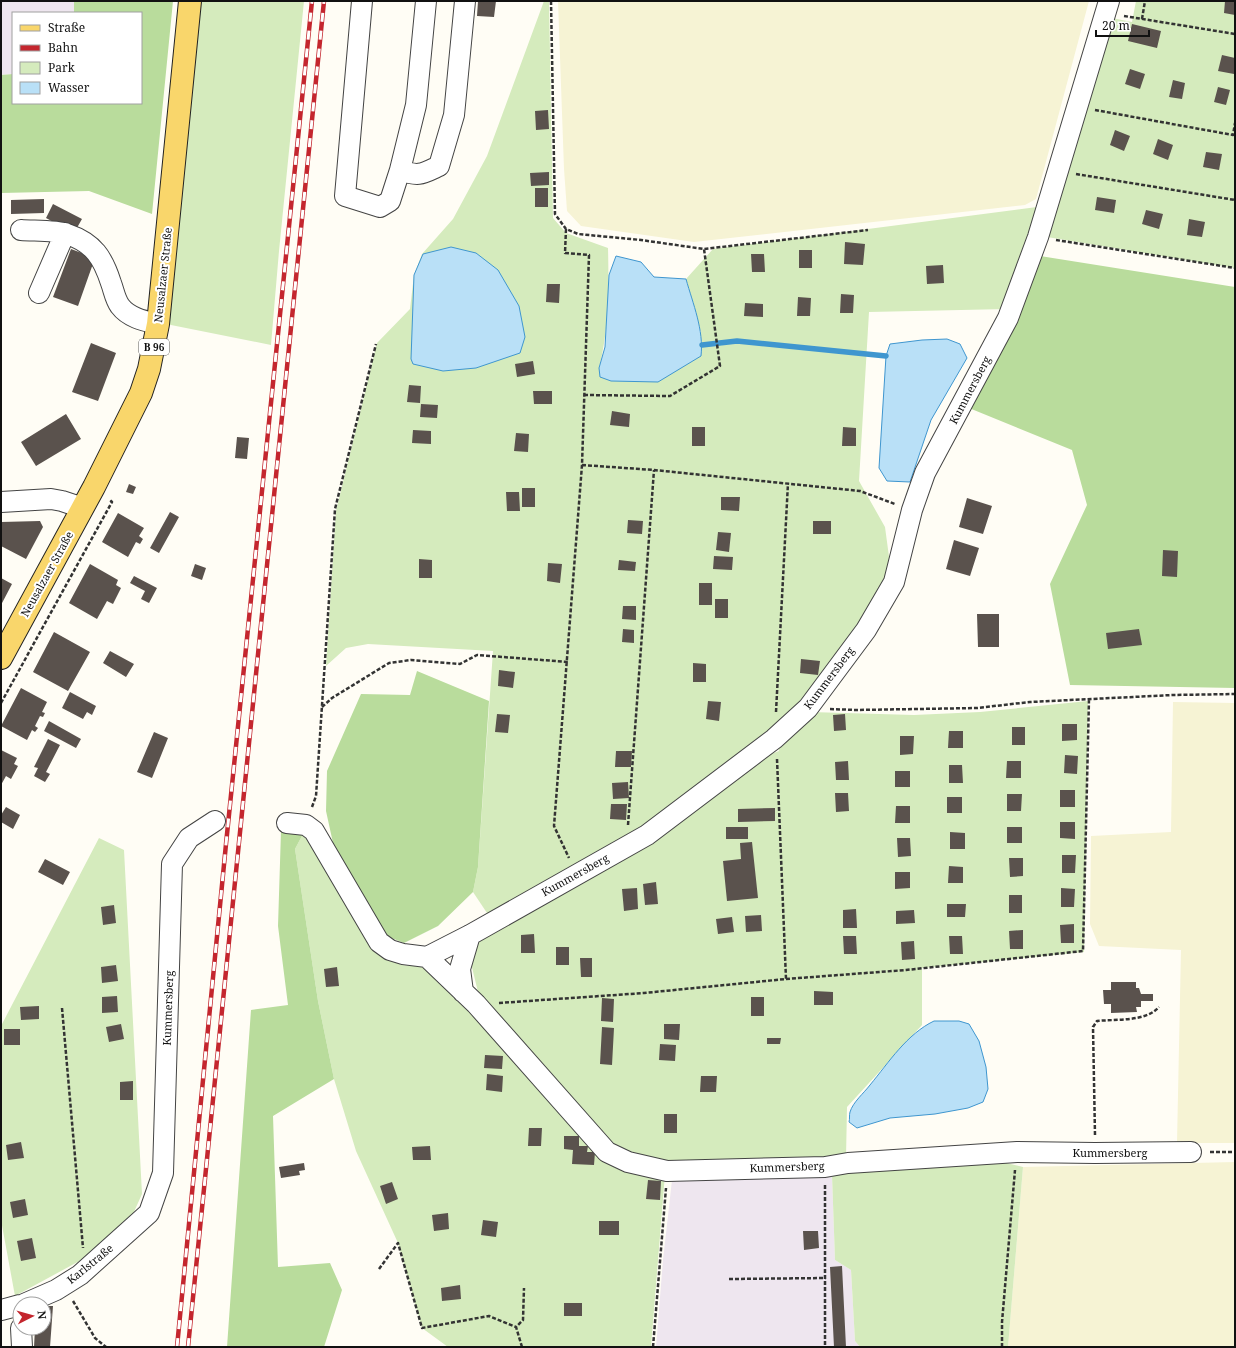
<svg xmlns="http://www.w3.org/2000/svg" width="1236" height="1348" viewBox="0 0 1236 1348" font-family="'Noto Serif',serif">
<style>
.industrial{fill:#eee6ef}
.farmland{fill:#f6f3d4}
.green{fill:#d5ebbd}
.forest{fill:#b9dc9c}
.water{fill:#b9e0f7;stroke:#3f96cf}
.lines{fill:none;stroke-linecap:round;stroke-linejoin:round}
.stream{stroke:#3f96cf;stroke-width:5.5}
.building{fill:#5a524d}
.minor-casing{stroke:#444;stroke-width:22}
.major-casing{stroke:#222;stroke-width:24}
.path{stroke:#333;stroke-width:2.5;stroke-dasharray:4 2;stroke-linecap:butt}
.minor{stroke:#fff;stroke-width:20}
.major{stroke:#f9d66b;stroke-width:22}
.rail-casing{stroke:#c4262e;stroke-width:4.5}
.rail{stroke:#fff;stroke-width:3;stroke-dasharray:9;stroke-linecap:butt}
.labels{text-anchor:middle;stroke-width:4;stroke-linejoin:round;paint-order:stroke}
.shield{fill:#fff;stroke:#585858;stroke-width:1}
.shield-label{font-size:10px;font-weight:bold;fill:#111}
.street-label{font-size:11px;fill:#111;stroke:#fff}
</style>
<rect width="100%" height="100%" fill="#fffdf5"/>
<path class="industrial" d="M1,1H74V13H13V74L1,75Z
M832,1175L835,1260L851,1270L855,1341L860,1347H656L663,1260L672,1180Z"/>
<path class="farmland" d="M558,1H1089L1036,199L1025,205L694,242L581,226L567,211L564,169Z
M1173,702L1235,703V1143H1177L1181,950L1099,946L1090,924L1091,836L1171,832Z
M1235,1162V1347H1008L1023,1167Z"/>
<path class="green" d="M199,1H304L279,251L271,345L166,324Z
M544,1H549L553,218L566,233L608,248C609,288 609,329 599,368L701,333L686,279L713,249L1037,207L1007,309L869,312L859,481L885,527L892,579L805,706L632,840L489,916L473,892L478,867L493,651L368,644L346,648L326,666L336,511L377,343L410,309L414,275L422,254L453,219L487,156Z
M1136,1H1235V268L1041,236L1107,17L1132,22Z
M1088,701L1084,952L922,968V1025L847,1107L846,1158L666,1167L607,1147L478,992L466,943L752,761L779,751L777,742L810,712L914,715L980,712Z
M303,834L321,852L375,948L401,965L428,967L603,1155L665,1174L651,1347H448L422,1328L398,1243L356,1151L334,1079L318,1001L295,849Z
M99,838L124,850L142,1194L133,1214L96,1252L15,1296L1,1220V1026Z
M1002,1162L1023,1167L1008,1347H860L855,1341L851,1270L835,1260L832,1175L857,1169Z"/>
<path class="forest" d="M74,1H173L152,214L89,191L1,193V75L13,74V103H141V13H74Z
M1040,256L1235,287V688L1070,685L1050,584L1087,505L1072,450L969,408Z
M417,671L489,701L478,867L473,892L438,926L404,943L384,935L333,843L326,811L327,771L361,694L410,695Z
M281,831L303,834L295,849L318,1001L334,1079L273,1116L278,1267L330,1263L342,1290L324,1347H227L251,1010L288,1005L278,926Z"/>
<path class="water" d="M451,247L476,253L498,270L519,306L525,337L520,353L476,368L443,371L413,364L411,359L414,275L423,254Z
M616,256L641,262L654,277L686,279C693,304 704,330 701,356L658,382L611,381L600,377L599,368L605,347L609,275Z
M947,339L960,344L967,358L931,420L910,482L887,481L879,468L886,356L890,344L922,340Z
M934,1021H959L969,1024L979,1041L986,1067L988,1089L983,1102L968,1108L935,1114L890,1118L857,1128L849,1122C850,1119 849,1115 850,1112C853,1102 864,1093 870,1085C889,1062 907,1034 934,1021Z"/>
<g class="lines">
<path class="stream" d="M702,345L737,341L886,356"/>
</g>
<path class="building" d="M478,1H496L494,17L477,16Z
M1225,1H1235V15L1224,13Z
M1132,24L1161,31L1157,48L1128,41Z
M1222,55L1235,58L1234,74L1218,71Z
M1130,69L1145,74L1140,89L1125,84Z
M1173,80L1185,83L1182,99L1169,97Z
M1218,87L1230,90L1226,105L1214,102Z
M548,110L549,129L536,130L535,111Z
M1115,130L1130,136L1124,151L1110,145Z
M1158,139L1173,145L1168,160L1153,154Z
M1206,152L1222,154L1219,170L1203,167Z
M549,172V185L531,186L530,173Z
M535,188H548V207H535Z
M1097,197L1116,200L1114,213L1095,210Z
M44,199V213L11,214V200Z
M53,204L82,219L74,233L46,218Z
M1146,210L1163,214L1159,229L1142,224Z
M1189,219L1205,222L1202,237L1187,235Z
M845,242L865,244L863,265L844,264Z
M71,249L95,258L78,306L53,297Z
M799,250H812V268H799Z
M751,254H764L765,272H752Z
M943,265L944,283L927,284L926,266Z
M547,284H560L559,303L546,302Z
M841,294L854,295L853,313H840Z
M798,297L811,298L810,316H797Z
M745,303L763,304V317L744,316Z
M91,343L116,353L98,401L72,392Z
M533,361L535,374L517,377L515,364Z
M409,385L421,386L420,403L407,402Z
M533,391H552V404H534Z
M421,404L438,405L437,418L420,417Z
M612,411L630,414L629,427L610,425Z
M66,414L81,439L36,466L21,442Z
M692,427H705V446H692Z
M843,427L856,428V446H842Z
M413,430L431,431V444L412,443Z
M516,433L529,434L528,452L514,451Z
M237,437L249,438L247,459L235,458Z
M129,484L136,487L133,494L126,492Z
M522,488H535V507H522Z
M506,492H519L520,511H507Z
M721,497H740L739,511L721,510Z
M967,498L992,506L983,534L959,527Z
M170,512L179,517L159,553L150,548Z
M118,513L144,528L139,536L143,539L140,544L136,542L128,557L102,542Z
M628,520L643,521L642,534L627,533Z
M40,521L43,527L26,559L1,546V522Z
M813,521H831V534H813Z
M718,532L731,533L729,552L716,550Z
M954,540L979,548L970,576L946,569Z
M1163,550L1178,551L1177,577L1162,576Z
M714,556L733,557L732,570L713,569Z
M419,559L432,560V578H419Z
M619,560L636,562L635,571L618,570Z
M548,563L562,564L560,583L547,581Z
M90,564L118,580L116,585L121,588L113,604L107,601L97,619L69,603Z
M195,564L206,568L202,580L191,576Z
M134,576L157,588L149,603L141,599L145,591L130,583Z
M1,578L12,584L1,605Z
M699,583H712V605H699Z
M715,599H728V618H715Z
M623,606H636V620L622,619Z
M977,614H999V647H978Z
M623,629L634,630V643L622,642Z
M1139,629L1142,645L1108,649L1106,633Z
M54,632L90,652L68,691L33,672Z
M110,651L134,664L126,677L103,663Z
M801,659L820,661L818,675L800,673Z
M693,663L706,664V682H693Z
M499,670L515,672L513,688L498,686Z
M21,688L47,702L42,712L45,713L43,717L40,716L35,726L38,728L35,732L32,730L27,740L1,726Z
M70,692L96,706L92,715L87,712L83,719L62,708Z
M708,701L721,702L719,721L706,719Z
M497,714L510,715L508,733L495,732Z
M845,714L846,730L834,731L833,715Z
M49,721L81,739L76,748L44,731Z
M1062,724H1077V740L1062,741Z
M1012,727H1025V745H1012Z
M949,731H963V748H948Z
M154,732L168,738L152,778L137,772Z
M900,736H914L913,754L900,755Z
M48,739L60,745L46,772L50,774L45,782L34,776L38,768L34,767Z
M1,750L17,758L14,764L18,766L11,779L6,776L1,785Z
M616,751H632L631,767H615Z
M1065,755L1078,756L1077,774L1064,773Z
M848,761L849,780H836L835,762Z
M1007,761H1021V778H1006Z
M949,765H962L963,783H949Z
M895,771H910V787H895Z
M628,782L629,798L613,799L612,783Z
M1060,790H1075V807H1060Z
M835,793H848L849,811L836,812Z
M1007,794H1022L1021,811H1007Z
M947,797H962V813H947Z
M611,804H627L626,820L610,819Z
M896,806H910V823H895Z
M6,807L20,815L13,829L1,822V815Z
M775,808V821L738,822V809Z
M1060,822H1075V839L1060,838Z
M726,827H748V839H726Z
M1007,827H1022V843H1007Z
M950,832L965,833V849H950Z
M897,838H910L911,856L898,857Z
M752,842L758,898L727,901L723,861L741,859L740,843Z
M1062,855H1076L1075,873H1062Z
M1009,858H1023V876L1010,877Z
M45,859L70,872L63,885L38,872Z
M949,866L963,867V883H948Z
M895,872H910V888L895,889Z
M656,882L658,904L645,905L643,884Z
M637,888L638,909L624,911L622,889Z
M1061,888L1075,889L1074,907H1061Z
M1009,895H1022V913H1009Z
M947,904H966L965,917H947Z
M114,905L116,923L103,925L101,907Z
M856,909L857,928H843V910Z
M914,910L915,923L896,924V911Z
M761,915L762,931L746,932L745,916Z
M732,917L734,932L718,934L716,919Z
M1074,924V943H1061L1060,925Z
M1023,930V949H1010L1009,931Z
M534,934L535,953H521V935Z
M843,936H856L857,954H844Z
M949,936H962L963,954H950Z
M914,941L915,959L902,960L901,942Z
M556,947H569V965H556Z
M580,958H592V977H581Z
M116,965L118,981L102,983L101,967Z
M337,967L339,986L326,987L324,969Z
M1111,982H1136V988H1139L1141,994H1153V1001H1141V1007H1136L1137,1012L1111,1013V1004H1104L1103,990H1111Z
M814,991L833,992V1005H814Z
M117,996L118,1012L102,1013V997Z
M751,997H764V1016H751Z
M602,998L614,999L613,1022L601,1021Z
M39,1006V1019L21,1020L20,1007Z
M121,1024L124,1039L109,1042L106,1027Z
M664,1024H680L679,1040L664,1039Z
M602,1027L614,1028L612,1065L600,1064Z
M4,1029H20V1045H4Z
M767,1038H781L780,1044H767Z
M660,1044L676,1045L675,1061L659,1060Z
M485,1055L503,1056L502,1069L484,1068Z
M487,1074L503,1076L502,1092L486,1090Z
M701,1076H717L716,1092H700Z
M133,1081V1100H120V1082Z
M664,1114H677V1133H664Z
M529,1128H542L541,1146H528Z
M564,1136H579V1146H588L587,1152H595L594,1165L572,1164L573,1150L564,1149Z
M21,1142L24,1158L8,1160L6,1145Z
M430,1146L431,1160H413L412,1147Z
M304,1163L305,1170L299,1171L300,1175L281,1178L279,1167Z
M648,1180L661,1181L660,1200L646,1199Z
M392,1182L398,1199L386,1204L380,1186Z
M25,1199L28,1215L13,1218L10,1202Z
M448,1213L449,1229L434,1231L432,1215Z
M483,1220L498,1222L496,1237L481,1235Z
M599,1221H619V1235H599Z
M803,1231H818L819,1248L804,1250Z
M32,1238L36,1258L21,1261L17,1241Z
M842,1266L846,1347H834L830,1267Z
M460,1285L461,1299L442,1301L441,1288Z
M564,1303H582V1316H564Z
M44,1306H53L50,1347H34L35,1328H44Z"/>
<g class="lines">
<g class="minor-casing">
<path id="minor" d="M362,1L345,196L380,207L390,201L400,170C419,177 422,174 439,166L454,115L465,1
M400,170L416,105L426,1
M21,230C34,231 56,230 67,234C94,243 103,258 111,283C114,291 115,299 120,306C129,318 145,321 158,324
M39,293L65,233
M1,502L51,499L62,501L83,508
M287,823L306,825L314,831L379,942L390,950L403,954L427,957L470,935L647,835L774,739L808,708L866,630L894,582L912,510L925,473L1008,318L1038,237L1109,1
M427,957L476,1004L607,1152L628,1162L667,1171L825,1167L848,1163L1017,1152L1095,1153L1191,1152
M463,992L460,969L470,935
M24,1304L56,1290L80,1275L149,1213L163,1173L172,864L189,838L215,821
M1,1310L20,1305
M21,1328L22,1347"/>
</g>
<g class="major-casing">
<path id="major" d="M1,658L94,487L141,393L149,369L158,324L190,1"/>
</g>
<path class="path" d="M551,1L555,214L566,229L578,234L641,240L704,249L868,230
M1124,16L1235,34
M1142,19L1145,1
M1095,110L1233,135L1235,123
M1076,174L1235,200
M566,229L565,253L589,255L582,465L554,826L569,858
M1056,240L1235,268
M584,395L670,396L720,366L704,249
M582,465L654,470L860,491L895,504
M1,703L112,502L109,499
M322,707L332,698L389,663L411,660L460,664L477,655L568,662
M830,709L856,710L977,708L1030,702L1173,695L1235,694
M776,712L788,483
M777,759L786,979
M312,807L316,796L335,509L376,344
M628,825L654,470
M499,1003L644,993L786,979L906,970L1083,951L1089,699
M62,1008L83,1248
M1095,1135L1093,1027L1097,1021C1116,1019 1146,1022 1159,1007
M1210,1152H1235
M825,1185V1347
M379,1269L398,1243L422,1328L489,1316L516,1327
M729,1279L826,1278
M73,1301L95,1338L106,1347
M522,1347L516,1327L523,1320L524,1288
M653,1347L666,1188
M1002,1347V1322L1015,1170"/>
<use href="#minor" class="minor"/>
<use href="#major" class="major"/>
<g class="rail-casing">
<path id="rail" d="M177,1347L226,844L312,1
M188,1347L324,1"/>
</g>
<use href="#rail" class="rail"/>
</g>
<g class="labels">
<rect class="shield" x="139" y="339" width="30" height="16" rx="3"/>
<g class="shield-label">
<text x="154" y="351">B 96</text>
</g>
<g class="street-label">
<text transform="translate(163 275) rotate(-84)" y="4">Neusalzaer Straße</text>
<text transform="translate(970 390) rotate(-62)" y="4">Kummersberg</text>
<text transform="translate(47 574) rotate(-61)" y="4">Neusalzaer Straße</text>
<text transform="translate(829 678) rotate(-53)" y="4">Kummersberg</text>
<text transform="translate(575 875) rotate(-29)" y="4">Kummersberg</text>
<text transform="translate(168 1008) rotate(-88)" y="4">Kummersberg</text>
<text x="1110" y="1157">Kummersberg</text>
<text transform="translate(787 1167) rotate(-2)" y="4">Kummersberg</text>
<text transform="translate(90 1264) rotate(-39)" y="4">Karlstraße</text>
</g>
</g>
<rect width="1236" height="1348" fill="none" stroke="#111111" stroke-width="4"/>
<rect x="12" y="12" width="130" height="92" fill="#ffffff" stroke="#a0a0a0"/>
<rect x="20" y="25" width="20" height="6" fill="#f9d66b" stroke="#a0a0a0"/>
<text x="48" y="32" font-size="12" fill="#111111">Straße</text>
<rect x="20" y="45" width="20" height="6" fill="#c4262e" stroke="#a0a0a0"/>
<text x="48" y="52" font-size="12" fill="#111111">Bahn</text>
<rect x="20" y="62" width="20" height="12" fill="#d5ebbd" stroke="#a0a0a0"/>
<text x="48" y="72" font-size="12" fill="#111111">Park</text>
<rect x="20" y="82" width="20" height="12" fill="#b9e0f7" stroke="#a0a0a0"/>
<text x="48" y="92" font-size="12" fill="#111111">Wasser</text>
<g transform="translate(32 1316) rotate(84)"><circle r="19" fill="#ffffff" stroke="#a0a0a0"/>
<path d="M0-3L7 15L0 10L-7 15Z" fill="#c4262e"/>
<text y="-6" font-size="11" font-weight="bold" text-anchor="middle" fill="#111111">N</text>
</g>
<path d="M1096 30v6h53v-6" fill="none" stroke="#111111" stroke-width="2"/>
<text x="1102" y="30" font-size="12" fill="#111111" stroke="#ffffff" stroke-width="3" paint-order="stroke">20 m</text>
</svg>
